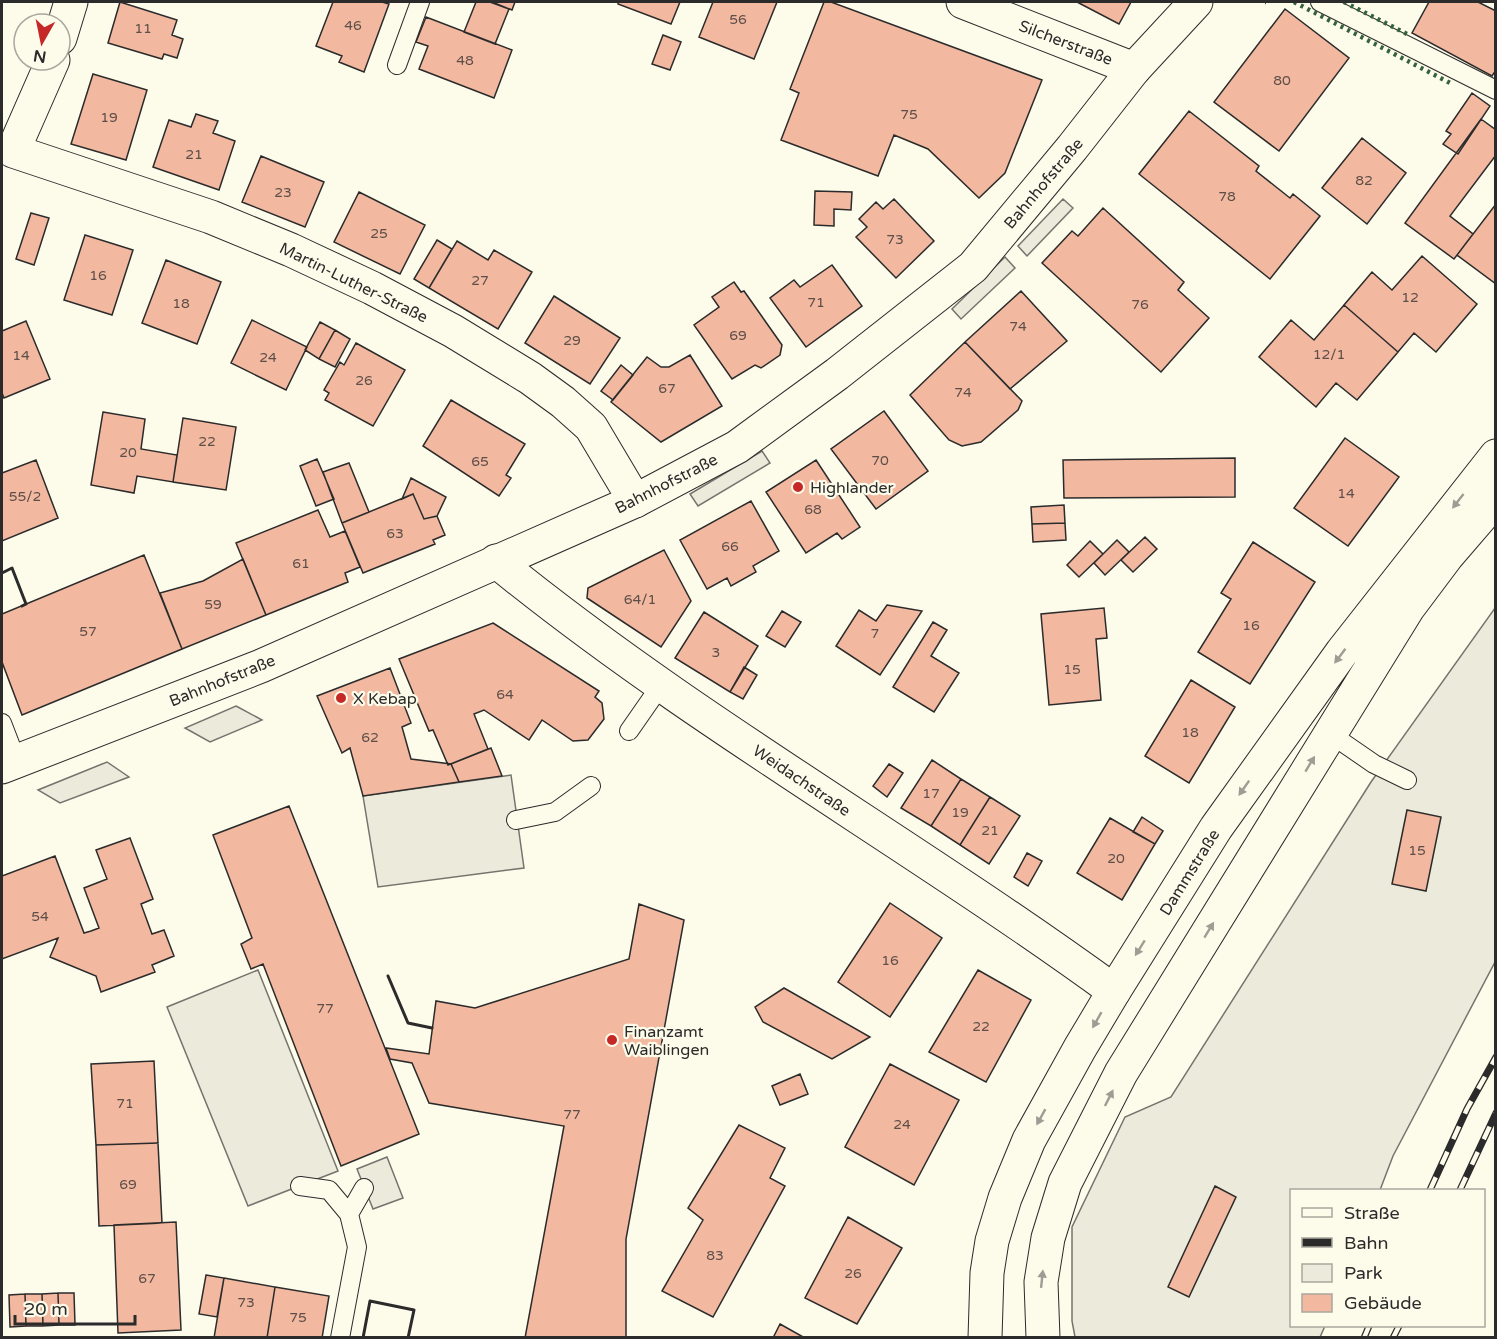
<svg xmlns="http://www.w3.org/2000/svg" width="1497" height="1339" viewBox="0 0 1497 1339" font-family="'Varela Round',sans-serif">
<style>
.green{fill:#ecebdb;stroke:#74746e;stroke-width:1.5}
.parking{fill:#eceadb;stroke:#74746e;stroke-width:1.5}
.building{fill:#f2b8a0;stroke:#2b2b2b;stroke-width:1.5}
.lines{fill:none;stroke-linecap:round;stroke-linejoin:round}
.service-casing{stroke:#2b2b2b;stroke-width:20}
.minor-casing{stroke:#2b2b2b;stroke-width:35}
.tertiary-casing{stroke:#2b2b2b;stroke-width:35}
.service{stroke:#fdfbea;stroke-width:18}
.minor{stroke:#fdfbea;stroke-width:33}
.tertiary{stroke:#fdfbea;stroke-width:33}
.rail-casing{stroke:#2b2b2b;stroke-width:7}
.rail{stroke:#fdfbea;stroke-width:4.5;stroke-dasharray:14;stroke-linecap:butt}
.hedge{stroke:#34623c;stroke-width:4.5;stroke-dasharray:3 4.5;stroke-linecap:butt}
.wall{stroke:#2b2b2b;stroke-width:3}
.oneway{fill:#9e9d94}
.poi-dot{fill:#c62828;stroke:#fdfbea;stroke-width:2}
.labels{text-anchor:middle;stroke-width:4.5;stroke-linejoin:round;paint-order:stroke}
.number-label{font-size:14px;fill:#5d4e48}
.street-label{font-size:16px;fill:#2b2b2b;stroke:#fdfbea}
.poi-label{font-size:16px;fill:#2b2b2b;stroke:#fdfbea;text-anchor:start}
</style>
<rect width="100%" height="100%" fill="#fdfbea"/>
<path class="green" d="M1495,608V962L1393,1156L1380,1190H1292V1326H1325L1320,1337H1075L1072,1321V1227L1125,1117L1171,1097L1371,782Z"/>
<path class="parking" d="M1063,199L1073,208L1027,256L1018,246Z
M1005,257L1015,268L961,319L952,309Z
M762,451L770,463L698,506L690,494Z
M236,706L262,720L210,742L185,728Z
M107,762L129,777L60,803L38,790Z
M511,775L524,868L378,887L363,796Z
M258,970L338,1171L248,1206L167,1007Z
M387,1157L403,1198L373,1209L357,1169Z"/>
<path class="building" d="M120,2L177,20L172,35L183,39L177,58L164,54L162,59L108,43Z
M333,2H382L389,4L364,72L339,62L342,56L316,46Z
M476,2H490L509,9L495,44L464,32Z
M492,2H515L512,10Z
M618,2H680L671,24L618,4Z
M713,2H777L754,59L699,37Z
M824,2H831L1042,80L1005,173L979,198L928,149L894,135L878,176L781,140L799,93L790,89Z
M1077,2H1131L1119,24Z
M1429,2H1478L1496,11V70L1492,76L1412,33Z
M1285,9L1349,58L1279,151L1214,102Z
M426,17L512,50L494,98L419,69L428,46L416,42Z
M663,35L681,42L670,70L652,64Z
M93,74L147,90L126,160L71,144Z
M1472,93L1490,106L1458,154L1443,144L1451,134L1446,131Z
M1189,111L1259,166L1256,171L1290,198L1293,194L1320,216L1270,279L1139,174Z
M196,114L218,121L213,133L235,141L219,190L153,167L169,120L191,127Z
M1481,119L1496,130V155L1450,216L1473,234L1454,259L1405,223Z
M1362,138L1406,173L1367,224L1322,188Z
M261,156L324,182L305,227L242,202Z
M815,191L852,192L851,210L834,209V226L814,225Z
M359,192L425,225L400,274L334,242Z
M894,199L934,241L896,278L856,237L867,227L859,219L876,202L883,209Z
M1496,204V284L1457,255Z
M1103,208L1184,282L1178,290L1209,318L1161,372L1042,263L1072,231L1078,236Z
M31,213L49,218L34,265L16,259Z
M85,235L133,250L112,315L64,300Z
M437,240L452,249L429,288L414,279Z
M457,241L488,260L494,250L532,272L498,329L429,288Z
M1422,256L1477,304L1436,352L1414,333L1398,352L1344,305L1372,272L1392,290Z
M166,260L221,282L197,344L142,323Z
M832,265L862,306L806,347L770,298L794,280L800,287Z
M734,282L741,292L744,291L782,345L780,355L761,368L755,365L732,379L694,325L719,307L712,297Z
M1021,291L1067,341L1010,389L965,342Z
M554,296L620,338L590,384L525,343Z
M1344,305L1398,352L1357,400L1336,383L1316,407L1259,357L1291,320L1314,340Z
M252,320L307,347L286,390L231,363Z
M26,321L50,379L4,398L2,393V331Z
M320,322L335,330L319,359L305,350Z
M335,330L350,339L335,367L319,359Z
M965,342L1022,401L1018,410L981,442L962,446L949,440L910,395Z
M356,343L405,370L373,426L325,400L329,393L324,390L340,362L344,365Z
M690,355L722,406L661,442L611,402L647,357L661,367H669Z
M621,365L633,375L613,400L601,391Z
M451,400L525,444L506,475L511,478L499,496L423,446Z
M884,411L928,471L876,509L831,449Z
M103,412L145,419L141,449L177,455L173,482L137,476L134,493L91,485Z
M183,418L236,427L226,490L173,482Z
M1345,438L1399,477L1348,546L1294,508Z
M1235,458V497L1064,498L1063,460Z
M317,459L334,499L316,506L300,466Z
M36,460L58,518L2,541V473Z
M816,460L860,527L842,539L837,533L806,553L766,492Z
M349,463L369,512L342,523L323,472Z
M411,478L446,497L437,516L424,519L413,494L402,499Z
M413,494L424,519L437,516L445,535L433,540L435,544L363,573L342,523Z
M751,501L779,551L753,566L756,572L731,586L727,578L707,589L680,540Z
M1064,505L1065,523L1032,524L1031,507Z
M318,510L330,537L345,531L360,567L345,573L348,582L266,615L236,543Z
M1065,523L1066,540L1033,542L1032,524Z
M1145,537L1157,549L1133,572L1121,560Z
M1117,540L1129,552L1105,575L1094,563Z
M1090,541L1103,554L1079,577L1067,565Z
M1253,542L1315,582L1250,684L1198,652L1231,599L1221,593Z
M664,550L691,601L661,647L587,598L588,588Z
M144,555L182,649L22,715L2,662V614Z
M243,559L266,615L182,649L160,593L203,581Z
M887,605L922,611L880,675L836,646L859,610L876,621Z
M1104,608L1107,638L1096,639L1101,700L1049,705L1041,614Z
M782,611L801,622L785,647L766,636Z
M704,612L758,646L730,692L675,658Z
M933,622L947,630L931,656L959,673L934,712L893,687Z
M493,623L599,691L595,697L602,703L604,719L588,740L573,741L542,720L529,740L484,710L474,714L488,749L448,765L433,730L429,731L399,659Z
M744,667L757,675L743,699L730,692Z
M390,668L411,723L402,727L411,759L451,764L459,782L363,796L350,748L342,753L317,696Z
M1191,680L1235,707L1189,783L1145,756Z
M491,748L502,776L459,782L451,764Z
M932,760L961,779L931,826L901,808Z
M889,764L903,773L887,797L873,786Z
M961,779L990,797L960,845L931,826Z
M990,797L1020,816L989,864L960,845Z
M289,806L419,1134L341,1166L263,964L251,969L241,944L252,938L213,835Z
M1407,810L1441,817L1426,891L1392,884Z
M1142,817L1163,831L1155,844L1133,832Z
M1110,818L1155,844L1122,900L1077,873Z
M130,838L153,899L141,904L152,934L164,930L174,956L152,965L155,972L101,992L96,976L50,957L58,938L2,959V876L55,856L84,933L91,931L99,928L84,888L107,879L96,850Z
M1027,853L1042,861L1028,886L1014,877Z
M890,903L942,938L890,1017L838,982Z
M639,904L684,920L626,1239V1338H525L564,1126L429,1103L412,1063L390,1059L386,1048L429,1054L436,1001L475,1008L629,959Z
M978,970L1031,1000L986,1082L929,1052Z
M784,988L870,1037L832,1059L763,1022L755,1007Z
M154,1061L158,1143L96,1145L91,1064Z
M890,1064L959,1100L914,1185L845,1147Z
M800,1074L808,1094L780,1105L772,1086Z
M739,1125L785,1148L770,1178L785,1186L713,1317L662,1291L703,1220L688,1208Z
M158,1143L162,1223L99,1226L96,1145Z
M1215,1186L1236,1197L1189,1297L1168,1287Z
M848,1217L902,1248L857,1324L805,1298Z
M176,1222L181,1330L118,1333L114,1225Z
M206,1275L224,1278L217,1317L199,1314Z
M224,1278L275,1287L267,1338H214Z
M275,1287L329,1296L322,1338H267Z
M58,1293H74L75,1325H59Z
M58,1293L59,1325L43,1326L42,1294Z
M25,1294H42L43,1326H26Z
M25,1294L26,1326L10,1327L9,1295Z
M780,1324L805,1338H773Z"/>
<g class="lines">
<g class="service-casing">
<path id="service" d="M1320,2L1496,90
M397,65L420,2
M2,723L17,762
M629,731L661,685
M1329,733L1374,764L1407,780
M516,820L555,812L591,786
M300,1186L329,1190L349,1214L357,1247L340,1338
M349,1214L364,1188"/>
</g>
<g class="minor-casing">
<path id="minor" d="M963,2L1134,69
M60,38L71,2
M53,60L13,151L211,217L291,250L372,288L453,331L530,378L563,402L591,427L635,501
M496,561C691,720 911,843 1114,991"/>
</g>
<g class="tertiary-casing">
<path id="tertiary" d="M2,767L261,666L635,501L737,447L837,374L973,267L1072,148L1134,69L1196,2
M985,1338L987,1273L992,1241L1005,1198L1029,1140L1080,1048L1114,991L1216,828L1342,652L1496,456
M1043,1338L1041,1282L1048,1238L1065,1183L1121,1073L1408,608L1447,556L1496,499"/>
</g>
<use href="#service" class="service"/>
<use href="#minor" class="minor"/>
<use href="#tertiary" class="tertiary"/>
<g class="rail-casing">
<path id="rail" d="M1430,1190L1467,1109L1496,1057
M1460,1190L1496,1113
M1364,1338L1369,1326
M1393,1338L1399,1326"/>
</g>
<use href="#rail" class="rail"/>
<path class="hedge" d="M1265,2H1266
M1294,2L1452,84
M1344,2L1409,35"/>
<path class="wall" d="M2,573L12,568L26,604L22,606
M388,976L408,1023L432,1028
M363,1338L370,1301L414,1310L408,1338"/>
</g>
<defs><path id="oneway-solid" d="M-6-.8H1V-3.2L6.5 0L1 3.2V.8H-6Z" transform="scale(1.5)"/></defs>
<g class="oneway">
<use href="#oneway-solid" transform="translate(1458 501) rotate(128)"/>
<use href="#oneway-solid" transform="translate(1340 656) rotate(127)"/>
<use href="#oneway-solid" transform="translate(1310 764) rotate(-59)"/>
<use href="#oneway-solid" transform="translate(1244 788) rotate(125)"/>
<use href="#oneway-solid" transform="translate(1209 930) rotate(-59)"/>
<use href="#oneway-solid" transform="translate(1140 948) rotate(122)"/>
<use href="#oneway-solid" transform="translate(1097 1020) rotate(120)"/>
<use href="#oneway-solid" transform="translate(1109 1098) rotate(-63)"/>
<use href="#oneway-solid" transform="translate(1041 1117) rotate(119)"/>
<use href="#oneway-solid" transform="translate(1042 1279) rotate(-84)"/>
</g>
<g class="poi-dot">
<circle cx="798" cy="487" r="6"/>
<circle cx="341" cy="698" r="6"/>
<circle cx="612" cy="1040" r="6"/>
</g>
<g class="labels">
<g class="number-label">
<text x="738" y="24">56</text>
<text x="353" y="30">46</text>
<text x="143" y="33">11</text>
<text x="465" y="65">48</text>
<text x="1282" y="85">80</text>
<text x="909" y="119">75</text>
<text x="109" y="122">19</text>
<text x="194" y="159">21</text>
<text x="1364" y="185">82</text>
<text x="283" y="197">23</text>
<text x="1227" y="201">78</text>
<text x="379" y="238">25</text>
<text x="895" y="244">73</text>
<text x="98" y="280">16</text>
<text x="480" y="285">27</text>
<text x="1410" y="302">12</text>
<text x="816" y="307">71</text>
<text x="181" y="308">18</text>
<text x="1140" y="309">76</text>
<text x="1018" y="331">74</text>
<text x="738" y="340">69</text>
<text x="572" y="345">29</text>
<text x="1329" y="359">12/1</text>
<text x="21" y="360">14</text>
<text x="268" y="362">24</text>
<text x="364" y="385">26</text>
<text x="667" y="393">67</text>
<text x="963" y="397">74</text>
<text x="207" y="446">22</text>
<text x="128" y="457">20</text>
<text x="880" y="465">70</text>
<text x="480" y="466">65</text>
<text x="1346" y="498">14</text>
<text x="25" y="501">55/2</text>
<text x="813" y="514">68</text>
<text x="395" y="538">63</text>
<text x="730" y="551">66</text>
<text x="301" y="568">61</text>
<text x="640" y="604">64/1</text>
<text x="213" y="609">59</text>
<text x="1251" y="630">16</text>
<text x="88" y="636">57</text>
<text x="875" y="638">7</text>
<text x="716" y="657">3</text>
<text x="1072" y="674">15</text>
<text x="505" y="699">64</text>
<text x="1190" y="737">18</text>
<text x="370" y="742">62</text>
<text x="931" y="798">17</text>
<text x="960" y="817">19</text>
<text x="990" y="835">21</text>
<text x="1417" y="855">15</text>
<text x="1116" y="863">20</text>
<text x="40" y="921">54</text>
<text x="890" y="965">16</text>
<text x="325" y="1013">77</text>
<text x="981" y="1031">22</text>
<text x="125" y="1108">71</text>
<text x="572" y="1119">77</text>
<text x="902" y="1129">24</text>
<text x="128" y="1189">69</text>
<text x="715" y="1260">83</text>
<text x="853" y="1278">26</text>
<text x="147" y="1283">67</text>
<text x="246" y="1307">73</text>
<text x="298" y="1322">75</text>
</g>
<g class="street-label">
<text transform="translate(1066 42) rotate(21)" y="6">Silcherstraße</text>
<text transform="translate(1043 183) rotate(-50)" y="6">Bahnhofstraße</text>
<text transform="translate(354 282) rotate(26)" y="6">Martin-Luther-Straße</text>
<text transform="translate(666 483) rotate(-27)" y="6">Bahnhofstraße</text>
<text transform="translate(222 680) rotate(-22)" y="6">Bahnhofstraße</text>
<text transform="translate(802 780) rotate(34)" y="6">Weidachstraße</text>
<text transform="translate(1189 872) rotate(-58)" y="6">Dammstraße</text>
</g>
<g class="poi-label">
<text x="810" y="493">Highlander</text>
<text x="353" y="704">X Kebap</text>
<text x="624" y="1037">Finanzamt<tspan x="624" dy="18">Waiblingen</tspan></text>
</g>
</g>
<rect width="1497" height="1339" fill="none" stroke="#2b2b2b" stroke-width="6"/>
<rect x="1290" y="1189" width="195" height="138" fill="#fdfbea" stroke="#a9a89e" stroke-width="1.5"/>
<rect x="1302" y="1208" width="30" height="9" fill="#fdfbea" stroke="#a9a89e" stroke-width="1.5"/>
<text x="1344" y="1219" font-size="18" fill="#2b2b2b">Straße</text>
<rect x="1302" y="1238" width="30" height="9" fill="#2b2b2b" stroke="#a9a89e" stroke-width="1.5"/>
<text x="1344" y="1249" font-size="18" fill="#2b2b2b">Bahn</text>
<rect x="1302" y="1264" width="30" height="18" fill="#ecebdb" stroke="#a9a89e" stroke-width="1.5"/>
<text x="1344" y="1279" font-size="18" fill="#2b2b2b">Park</text>
<rect x="1302" y="1294" width="30" height="18" fill="#f2b8a0" stroke="#a9a89e" stroke-width="1.5"/>
<text x="1344" y="1309" font-size="18" fill="#2b2b2b">Gebäude</text>
<g transform="translate(42 42) rotate(189)"><circle r="28" fill="#fdfbea" stroke="#a9a89e" stroke-width="1.5"/>
<path d="M0-4.5L10 22L0 15L-10 22Z" fill="#c62828"/>
<text y="-9" font-size="16" font-weight="bold" text-anchor="middle" fill="#2b2b2b">N</text>
</g>
<path d="M15 1315v9h120v-9" fill="none" stroke="#2b2b2b" stroke-width="3"/>
<text x="24" y="1315" font-size="18" fill="#2b2b2b" stroke="#fdfbea" stroke-width="4.5" paint-order="stroke">20 m</text>
</svg>
